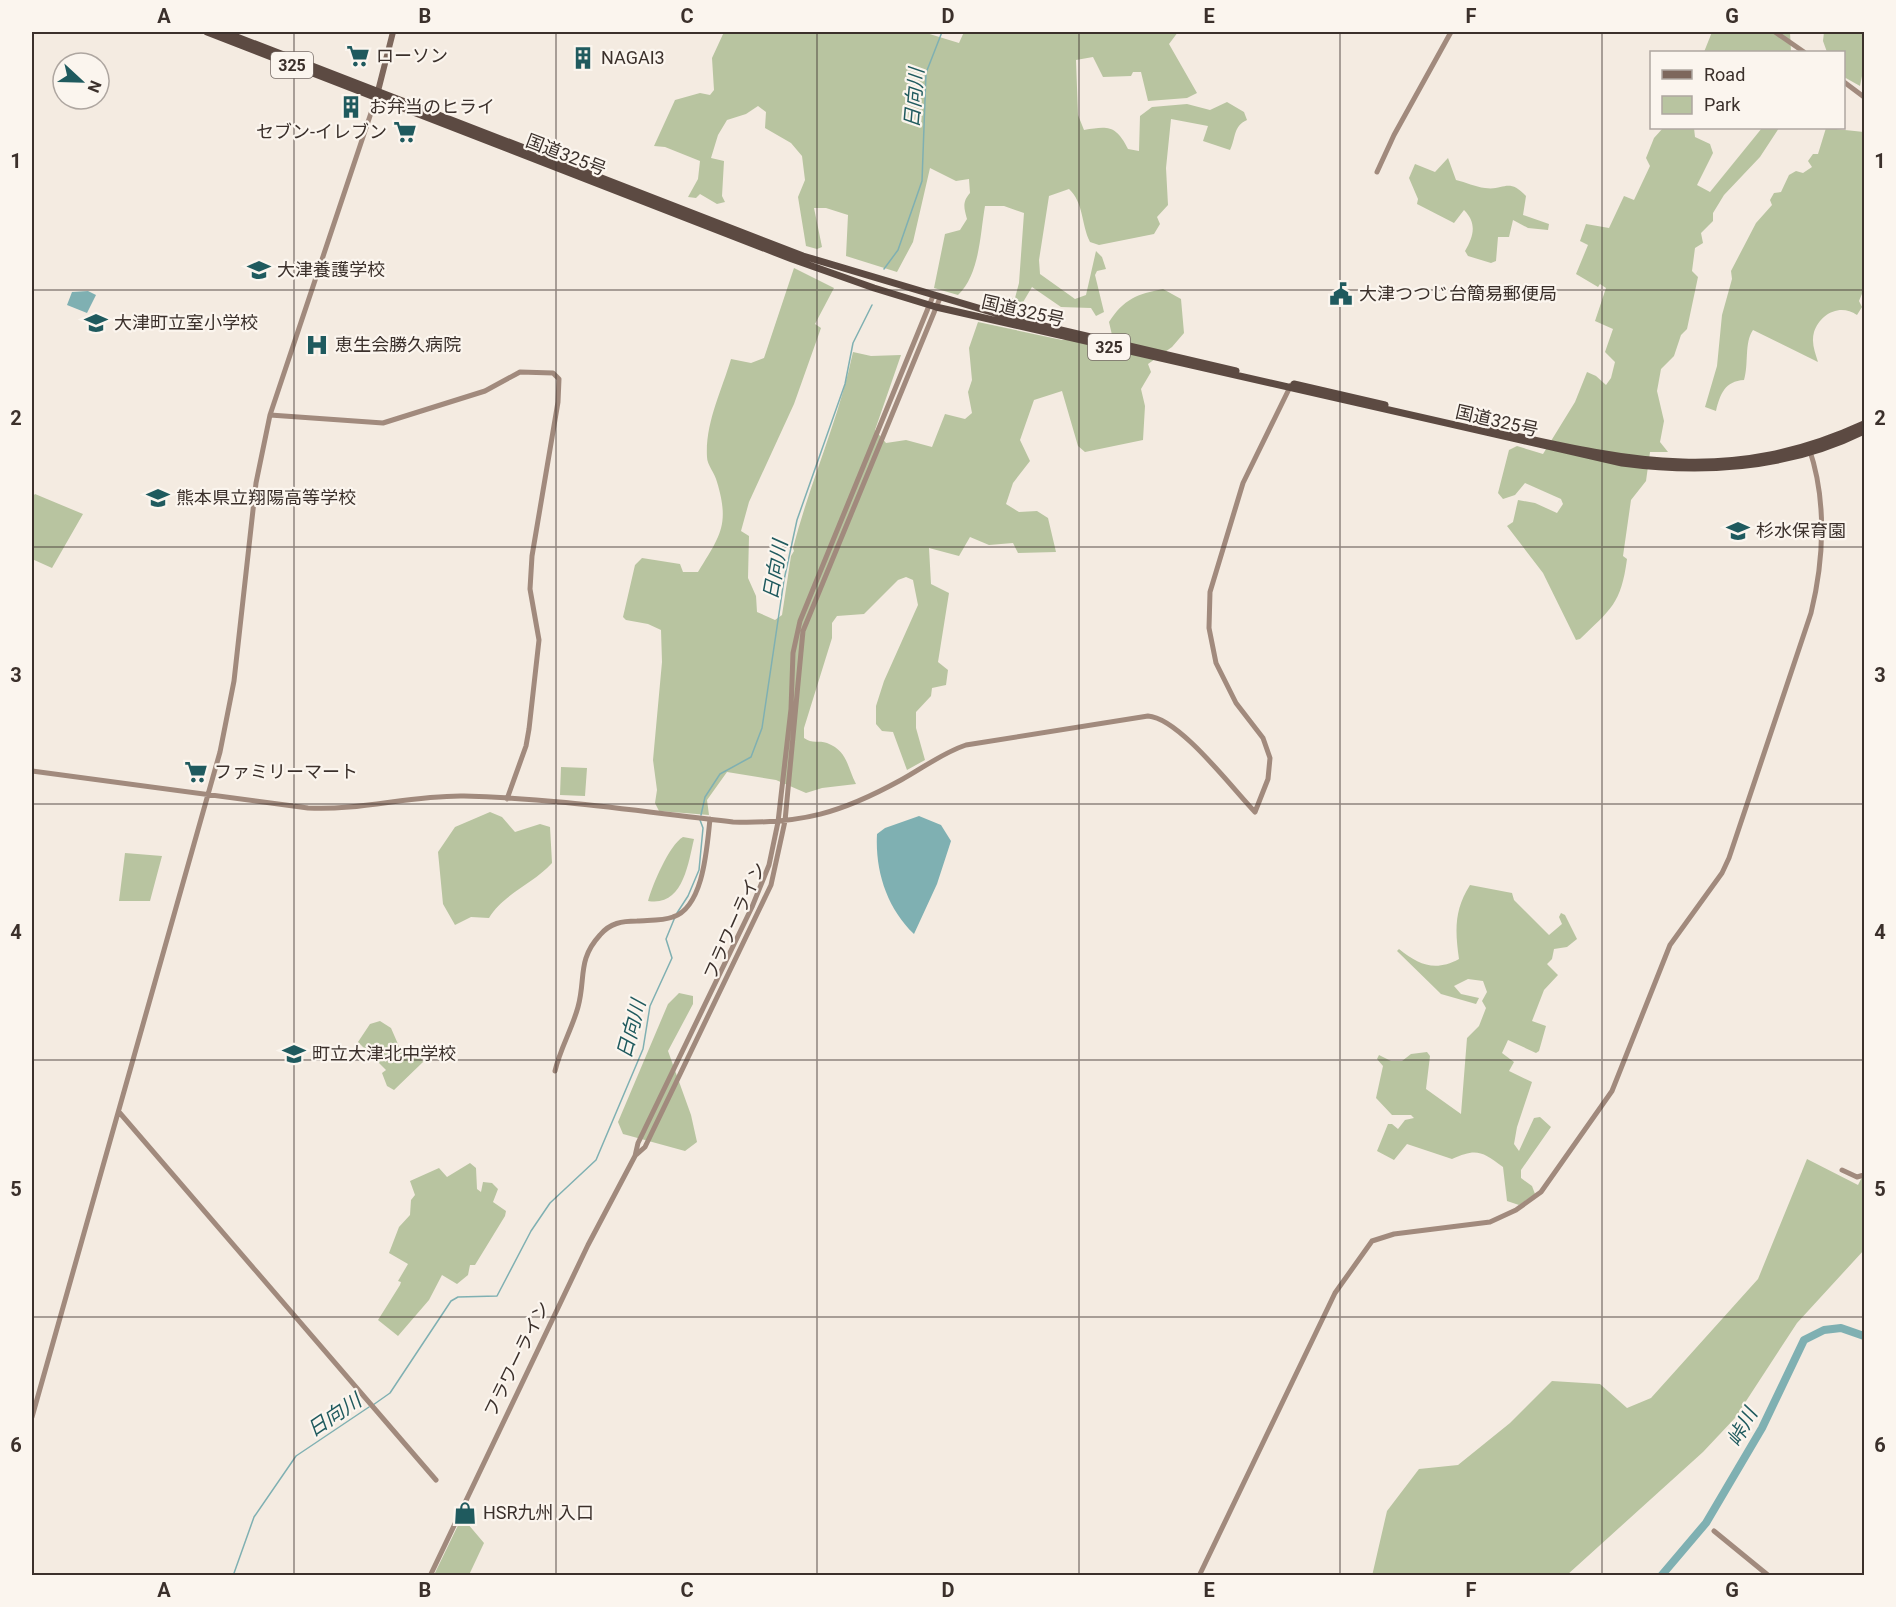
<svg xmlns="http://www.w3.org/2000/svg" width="1896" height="1607" viewBox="0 0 1896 1607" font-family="Roboto,'Noto Sans JP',sans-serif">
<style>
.green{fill:#b8c4a0}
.water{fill:#7fb0b2}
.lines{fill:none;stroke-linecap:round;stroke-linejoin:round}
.stream{stroke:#7fb0b2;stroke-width:1.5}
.river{stroke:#7fb0b2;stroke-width:8}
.secondary{stroke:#a18a7d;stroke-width:5}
.primary{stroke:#7d675c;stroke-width:6}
.highway{stroke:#5c4a42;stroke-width:7}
.grid{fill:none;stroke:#3b302b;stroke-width:1.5;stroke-opacity:0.55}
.labels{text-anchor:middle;stroke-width:4.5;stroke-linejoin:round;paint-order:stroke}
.shield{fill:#fbf5ee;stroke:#756b66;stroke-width:1.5}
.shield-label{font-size:16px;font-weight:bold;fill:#3b302b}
.poi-label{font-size:18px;fill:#3b302b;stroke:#fbf5ee;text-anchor:start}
.street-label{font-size:18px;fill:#3b302b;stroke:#fbf5ee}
.water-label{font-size:20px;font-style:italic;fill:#1f5a5e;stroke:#fbf5ee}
.neatline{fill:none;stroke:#3b302b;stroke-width:2}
.grid-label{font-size:20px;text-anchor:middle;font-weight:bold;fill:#3b302b}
</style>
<rect width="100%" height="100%" fill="#f4ebe1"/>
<path class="green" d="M724,32H923L959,43L964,32H1178L1169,44L1197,93L1187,98L1148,101L1141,72H1133L1131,76L1103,77L1093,57L1076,60L1078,115L1084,130C1108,126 1116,125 1128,149L1139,151L1140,116L1152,107L1187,104L1210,110L1227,102L1244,112L1247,120C1233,126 1236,138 1230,150L1203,141L1208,126L1171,119L1166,168L1168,205L1157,217L1160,224L1154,234L1099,245L1090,242C1081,224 1084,203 1069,189L1049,196L1039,260L1040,274L1075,299L1086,295L1096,251L1102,257L1106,269L1097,271L1095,275L1104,312L1096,316L1091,308L1061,307L1032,287L1019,309L1009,306L1010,299L1015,298L1019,283L1024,213L1004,206H985C980,234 980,274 958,295L934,288L945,234L960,230L967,219C964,208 962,202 970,193L969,179L956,181L930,168L913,242L897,272L846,256L848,215L826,208H814L822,247L817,249L806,246L798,197L805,180L802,156L791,143L765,128L766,112L758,106L746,114L727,120L718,135L711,158L724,161L722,196L725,202L717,204L700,194L696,198L688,197L698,179L700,161L665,147L654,146L675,100L700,93L710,95L714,90L712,58Z
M1712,32H1790L1791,52H1704Z
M1824,32H1864V66L1860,86L1844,77V52H1827L1823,41Z
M1663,128H1694L1695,137L1710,144L1713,153L1697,185L1710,192L1762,128H1779L1760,157L1724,195L1713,213V221L1701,233L1703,243L1695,248L1692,271L1698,277L1687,329L1681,335L1674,356L1661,369L1657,391L1664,421L1660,442L1668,452H1650L1646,481L1631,500L1623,556L1627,559C1621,604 1611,609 1580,639L1576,640L1543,573L1507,526L1513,522L1518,500L1535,503L1557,513L1563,504L1561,499L1525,483L1515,495L1503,499L1498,493L1509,450L1517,446L1543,454L1575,402L1587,372L1596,376L1606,385L1611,378L1615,362L1605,352L1613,329L1595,321L1606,288L1600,284L1598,287L1576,274L1588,245L1580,241L1586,224L1609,228L1624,196L1634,200L1650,166L1646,158L1654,138Z
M1826,128L1864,132V289L1859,301L1862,307L1857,315C1840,303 1820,314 1814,332C1811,343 1815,352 1818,362L1753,330C1744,343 1749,364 1744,380C1725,381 1720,394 1716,411L1705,407L1717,366L1722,315L1732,279L1731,271L1756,223L1772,205L1770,200L1774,193L1781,192L1789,175L1796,171L1803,173L1812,167L1808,161L1813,154H1818Z
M1448,158L1456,180C1466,182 1475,187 1485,188C1504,191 1508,177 1526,196L1523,215L1549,224L1548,230L1528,228L1513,220L1509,237H1498L1496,261L1491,263L1468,256L1465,251C1474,236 1477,223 1464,210L1454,223L1417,204L1418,199L1409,178L1415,164L1435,172Z
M794,268L834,288L815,324L821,328L794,404L749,502L741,531L749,536L748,578L756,596L757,612L775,620L782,615L791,556L794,551L793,548C810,482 839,419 853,352L871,356L901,355L875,430L886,443L906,440L932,447L945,414L965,419L972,413L968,392L972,380L969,348L978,322L1062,340L1112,335L1109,322C1124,299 1137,294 1163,289L1181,299L1184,333L1172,347L1148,364L1151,372L1141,389L1145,406L1143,440L1085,452L1078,446L1062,391L1034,400L1020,440L1030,461L1013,483L1006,504L1019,512L1037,511L1048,518L1056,552L1018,553L1013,543L989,545L970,537L959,556L929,548L931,584L949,593L938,662L948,670L946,685L932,688L931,696L916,712V728L925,760L907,770L893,732L882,731L876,724V706L884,681L918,605L913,580L906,577L898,580L864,614L837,616L832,623V638L804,728V738C812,744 819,740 827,743C848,751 847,767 856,784L822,788L806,793L776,780L727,772L707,800L709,815L659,811L655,803L657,790L653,760L662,662L661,630L648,624L626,620L623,617L635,565L642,558L680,564L683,572H698C720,536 730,525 717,482C715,473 707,465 707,457C705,423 722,390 731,359L751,363L764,358Z
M35,494L83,514L52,568L32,559V497Z
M561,767L587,768L585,796L560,795Z
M490,812L502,817L515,832L540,824L550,827L552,863C533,884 503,894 489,918L471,917L455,925L443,904L438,852L455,827Z
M683,837L694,839C688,864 683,907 648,901C652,886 669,845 683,837Z
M125,853L162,856L150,901H119Z
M1470,885L1512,893L1514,900L1549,935L1562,924L1559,917L1561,913L1565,915L1577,939L1567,947L1554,949L1552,959L1547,964L1558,975L1544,990L1532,1021L1546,1026L1539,1051L1536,1053L1508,1040L1502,1053L1514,1062L1509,1071L1532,1082L1517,1127L1514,1144L1519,1151L1534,1118L1540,1117L1551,1127L1521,1170V1178L1532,1186L1535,1194L1519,1205L1507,1201L1503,1167C1482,1151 1476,1148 1452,1159L1407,1144L1394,1160L1377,1151L1388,1124H1392L1398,1129L1405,1120L1414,1118L1411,1115H1392L1376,1098L1383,1066L1377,1059L1379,1055L1391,1061H1402L1411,1054L1427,1052L1430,1056L1426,1089L1461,1114L1467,1038L1479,1026L1486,1008L1482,1001L1487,992L1483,981L1468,979L1454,986L1461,994L1479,998L1476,1004L1441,994L1397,951L1399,949C1419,965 1435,972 1459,959C1455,931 1454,910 1470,885Z
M679,993L693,996V1004L668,1051L691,1115L697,1142L685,1151L623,1134L618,1122L668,1004Z
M380,1021L391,1028L401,1051L409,1045L415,1046L423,1062L394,1090L387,1086L382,1073L386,1070L358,1042L370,1024Z
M1807,1159L1858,1185L1864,1173V1250L1797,1323L1735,1418L1703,1452L1567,1575L1372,1576L1387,1511L1419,1469L1458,1465L1510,1423L1552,1381L1600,1384L1627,1408L1651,1398L1758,1279Z
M470,1163L476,1168L477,1189L481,1192L483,1182L492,1183L498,1189L493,1202L506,1211L505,1216L475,1265H470L468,1275L457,1284L442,1275L429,1300L398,1336L378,1320L400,1285L401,1282L398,1281L408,1264L389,1253L399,1227L410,1215L411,1200L415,1195L410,1181L439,1168L447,1177Z
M462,1517L484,1543L469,1575H434Z"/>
<path class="water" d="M88,291L96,295L87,313L67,305L72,292Z
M919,816L941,825L951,841L937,884L914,934C887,908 875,871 877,834L885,828Z"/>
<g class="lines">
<path class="stream" d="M884,269L898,250L922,181L926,73L942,32
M701,815L705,797L720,774L751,757L762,728L784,580L797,520L845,384L853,343L872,305
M677,913L688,896L699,870L703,828L700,820
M373,1405L390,1393L451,1301L458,1297L497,1296L531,1231L550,1203L596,1160L643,1049L650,1006L672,958L666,939L675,917
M233,1576L254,1517L296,1456L369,1407"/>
<path class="river" d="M1661,1576L1706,1523L1762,1428L1804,1340L1824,1330L1841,1328L1864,1336"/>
<path class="secondary" d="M1775,32L1804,52
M1844,82L1864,97
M1377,172L1394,135L1451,32
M270,415L383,423L485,391L520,372L553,373L559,379L558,402L532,556L530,589L539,640L529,729L526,746L507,799
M32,771L308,808C360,811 411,795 464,796C553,798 644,812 733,822C802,824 841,813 901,780C923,768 942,753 966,745L1148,716C1179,718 1232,788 1255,812L1268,779L1270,758L1263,738L1236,703L1216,663L1209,628L1210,592L1243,483L1291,385
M555,1071C560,1049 572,1029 578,1007C586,978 577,960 600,935C610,923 622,921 637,921C648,920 662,921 673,917C704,907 707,846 710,819
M119,1112L436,1480
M636,1155L645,1147L771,885L785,821L803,631L940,298
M1842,1170L1857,1177L1864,1175
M32,1417L220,752L234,681L256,483L270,415L376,98
M1714,1531L1769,1576
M430,1576L588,1245L635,1156L638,1143L752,907L769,865L778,822L791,709L793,653L800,621L933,296
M1199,1576L1335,1293L1372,1241L1394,1234L1490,1222L1516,1210L1541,1192L1612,1091L1670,945L1722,873L1729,858L1811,613C1824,560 1827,500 1809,448"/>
<path class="primary" d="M377,95L393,32"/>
<path class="highway" d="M207,32L792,259L874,288L936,307L1622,463C1704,474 1789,468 1864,431
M224,32L803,256L1018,320L1236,371
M1294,384L1385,405
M1489,430C1628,461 1729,486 1864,424"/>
</g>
<path class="grid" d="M294,32V1576M556,32V1576M817,32V1576M1079,32V1576M1340,32V1576M1602,32V1576M32,290H1864M32,547H1864M32,804H1864M32,1060H1864M32,1317H1864"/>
<defs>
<g id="supermarket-bare" transform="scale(1.8)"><path d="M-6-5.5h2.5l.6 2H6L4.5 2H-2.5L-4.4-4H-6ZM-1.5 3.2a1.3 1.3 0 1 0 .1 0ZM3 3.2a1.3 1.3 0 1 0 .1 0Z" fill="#1f5a5e" stroke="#fbf5ee" stroke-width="2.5" paint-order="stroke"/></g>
<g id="building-bare" transform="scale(1.8)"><path d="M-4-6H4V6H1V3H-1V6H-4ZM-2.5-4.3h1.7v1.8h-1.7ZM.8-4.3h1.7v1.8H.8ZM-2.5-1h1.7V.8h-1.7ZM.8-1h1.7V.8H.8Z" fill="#1f5a5e" stroke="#fbf5ee" stroke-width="2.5" paint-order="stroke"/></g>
<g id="school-bare" transform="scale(1.8)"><path d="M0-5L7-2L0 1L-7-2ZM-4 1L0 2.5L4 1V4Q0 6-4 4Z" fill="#1f5a5e" stroke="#fbf5ee" stroke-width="2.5" paint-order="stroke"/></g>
<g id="civic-bare" transform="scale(1.8)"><path d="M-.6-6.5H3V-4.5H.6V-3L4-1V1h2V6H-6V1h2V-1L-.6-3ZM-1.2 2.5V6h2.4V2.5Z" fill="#1f5a5e" stroke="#fbf5ee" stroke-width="2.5" paint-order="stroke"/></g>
<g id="hospital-bare" transform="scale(1.8)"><path d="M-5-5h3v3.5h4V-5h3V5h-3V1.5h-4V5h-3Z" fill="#1f5a5e" stroke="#fbf5ee" stroke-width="2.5" paint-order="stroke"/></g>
<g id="shop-bare" transform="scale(1.8)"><path d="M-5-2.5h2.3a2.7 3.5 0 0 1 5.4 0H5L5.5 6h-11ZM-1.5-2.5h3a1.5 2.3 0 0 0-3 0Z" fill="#1f5a5e" stroke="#fbf5ee" stroke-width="2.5" paint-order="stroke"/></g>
</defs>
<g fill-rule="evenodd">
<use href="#supermarket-bare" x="358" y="56"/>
<use href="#building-bare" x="583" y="58"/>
<use href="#building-bare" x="351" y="107"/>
<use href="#supermarket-bare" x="405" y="132"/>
<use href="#school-bare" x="259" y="270"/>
<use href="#civic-bare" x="1341" y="294"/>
<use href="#school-bare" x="96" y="323"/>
<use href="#hospital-bare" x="317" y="345"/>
<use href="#school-bare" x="158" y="498"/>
<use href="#school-bare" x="1738" y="531"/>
<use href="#supermarket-bare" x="196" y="772"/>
<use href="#school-bare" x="294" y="1054"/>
<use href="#shop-bare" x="465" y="1513"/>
</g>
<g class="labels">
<g class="shield">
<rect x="271" y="52" width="42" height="26" rx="4.5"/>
<rect x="1088" y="334" width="42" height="26" rx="4.5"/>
</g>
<g class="shield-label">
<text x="292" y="71">325</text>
<text x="1109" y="353">325</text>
</g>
<g class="poi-label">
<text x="376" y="62">ローソン</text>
<text x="601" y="64">NAGAI3</text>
<text x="369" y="113">お弁当のヒライ</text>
<text x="387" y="138" text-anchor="end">セブン-イレブン</text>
<text x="277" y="276">大津養護学校</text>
<text x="1359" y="300">大津つつじ台簡易郵便局</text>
<text x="114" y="329">大津町立室小学校</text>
<text x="335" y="351">恵生会勝久病院</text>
<text x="176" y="504">熊本県立翔陽高等学校</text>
<text x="1756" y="537">杉水保育園</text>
<text x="214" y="778">ファミリーマート</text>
<text x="312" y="1060">町立大津北中学校</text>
<text x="483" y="1519">HSR九州 入口</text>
</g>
<g class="street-label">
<text transform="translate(566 155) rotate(21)" y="6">国道325号</text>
<text transform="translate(1023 311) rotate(13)" y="6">国道325号</text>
<text transform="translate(1497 421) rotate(13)" y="6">国道325号</text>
<text transform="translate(735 921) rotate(-66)" y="6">フラワーライン</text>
<text transform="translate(517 1359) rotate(-64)" y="6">フラワーライン</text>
</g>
<g class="water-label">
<text transform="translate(914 98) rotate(-85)" y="7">日向川</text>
<text transform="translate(775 570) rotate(-80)" y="7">日向川</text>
<text transform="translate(631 1029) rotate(-75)" y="7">日向川</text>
<text transform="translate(334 1415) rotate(-34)" y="7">日向川</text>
<text transform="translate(1742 1427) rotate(-61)" y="7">峠川</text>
</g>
</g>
<rect width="1896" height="1607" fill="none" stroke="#fbf5ee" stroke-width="66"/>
<rect x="1650" y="51" width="195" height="78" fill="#fbf5ee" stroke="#aea6a0" stroke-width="1.5"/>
<rect x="1662" y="70" width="30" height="9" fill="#7d675c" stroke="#aea6a0" stroke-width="1.5"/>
<text x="1704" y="81" font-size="18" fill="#3b302b">Road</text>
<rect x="1662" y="96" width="30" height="18" fill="#b8c4a0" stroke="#aea6a0" stroke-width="1.5"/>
<text x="1704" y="111" font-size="18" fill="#3b302b">Park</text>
<g transform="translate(81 81) rotate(112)"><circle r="28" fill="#fbf5ee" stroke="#aea6a0" stroke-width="1.5"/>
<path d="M0-4.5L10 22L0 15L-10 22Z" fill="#1f5a5e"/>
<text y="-9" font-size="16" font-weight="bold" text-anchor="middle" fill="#3b302b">N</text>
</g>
<rect x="33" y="33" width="1830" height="1541" class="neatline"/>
<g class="grid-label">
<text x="164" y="23">A</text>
<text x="425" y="23">B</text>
<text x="687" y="23">C</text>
<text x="948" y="23">D</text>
<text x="1209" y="23">E</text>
<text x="1471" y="23">F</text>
<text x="1732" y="23">G</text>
<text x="16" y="168">1</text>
<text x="1880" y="168">1</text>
<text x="16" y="425">2</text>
<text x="1880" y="425">2</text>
<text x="16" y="682">3</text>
<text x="1880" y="682">3</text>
<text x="16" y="939">4</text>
<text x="1880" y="939">4</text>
<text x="16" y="1196">5</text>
<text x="1880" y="1196">5</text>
<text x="16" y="1452">6</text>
<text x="1880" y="1452">6</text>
<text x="164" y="1597">A</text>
<text x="425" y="1597">B</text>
<text x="687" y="1597">C</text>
<text x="948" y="1597">D</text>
<text x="1209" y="1597">E</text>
<text x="1471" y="1597">F</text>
<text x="1732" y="1597">G</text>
</g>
</svg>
